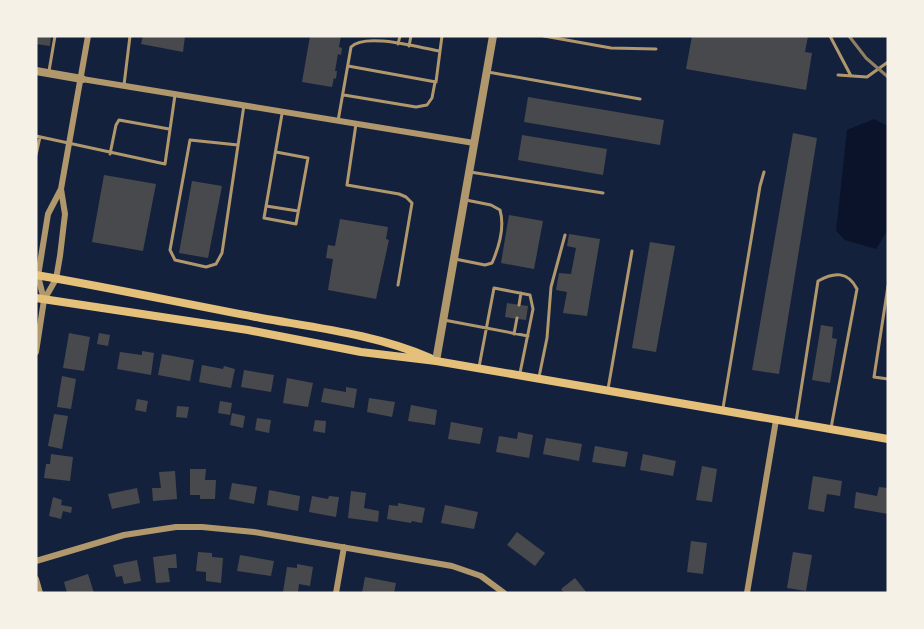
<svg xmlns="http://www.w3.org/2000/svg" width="924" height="629" viewBox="0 0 924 629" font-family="Arial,sans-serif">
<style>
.water{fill:#0b132b}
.building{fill:#48494c}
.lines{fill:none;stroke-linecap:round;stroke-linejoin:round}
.service{stroke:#b1986c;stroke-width:3}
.minor{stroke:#b1986c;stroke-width:6}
.tertiary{stroke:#b1986c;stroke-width:8}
.secondary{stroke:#e5c07b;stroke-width:8}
.rail{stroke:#918062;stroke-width:3}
</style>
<rect width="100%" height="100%" fill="#14213d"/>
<path class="water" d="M874,119L888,126V230L876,249L845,240L836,231L847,130Z"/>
<path class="building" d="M36,36H51L50,46L36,44Z
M143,36H185L183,52L141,44Z
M310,36H341L339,47L342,48L341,55L338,54L335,71H337L336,79L334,78L332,87L302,82Z
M692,36H808L805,52L812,53L806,90L686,69Z
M528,97L664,120L660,145L524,122Z
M793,133L817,138L779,374L752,370Z
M522,135L607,149L603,175L518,160Z
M104,175L156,184L143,251L92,242Z
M192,181L222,186L208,258L179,253Z
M509,215L543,221L534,269L501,263Z
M340,219L388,227L386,239L389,240L376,299L328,290L333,259L326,258L328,245L335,246Z
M569,234L600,239L587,316L563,313L567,292L556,290L559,273L571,274L576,248L567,246Z
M650,242L675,246L656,352L632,348Z
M507,303L528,306L526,320L505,317Z
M821,325L833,327L832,338L837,339L830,383L812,380Z
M69,333L90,337L84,371L63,368Z
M99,333L110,335L108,346L97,344Z
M142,351L154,353L151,375L117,369L120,352L142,355Z
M162,354L194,360L190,381L158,375Z
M202,365L223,369L224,366L235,369L231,388L199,382Z
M244,370L274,375L271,392L241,387Z
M62,376L76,379L71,409L57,407Z
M287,378L313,383L308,407L283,403Z
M346,387L357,389L354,408L321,402L324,388L346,392Z
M369,398L395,402L392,417L367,412Z
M137,399L148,401L146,412L135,410Z
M220,401L232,403L230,415L218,413Z
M411,405L437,410L435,425L408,421Z
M177,406L189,407L187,418L176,417Z
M232,413L245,416L243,428L230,425Z
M54,414L68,416L62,449L48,446Z
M257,418L271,420L269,433L255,430Z
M315,420L326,421L325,433L313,431Z
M451,422L483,428L480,444L448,439Z
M518,432L533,435L529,458L496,452L499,436L517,439Z
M546,438L582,444L579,461L543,454Z
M595,446L628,452L625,467L592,462Z
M51,454L73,457L70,481L44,478L46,464H50Z
M643,454L676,461L673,476L640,470Z
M702,466L717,469L712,502L696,500Z
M190,469H206L205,480H216L215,499H200V495H190Z
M175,471L177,499L153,501L152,488H161L159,472Z
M813,476L842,481L840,496L827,494L824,512L808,509Z
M232,483L257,487L254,504L229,499Z
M879,487L888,488V514L854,508L856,492L877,496Z
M137,488L140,503L112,509L108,494Z
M269,490L300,496L298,511L267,505Z
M351,491L366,493L364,508L379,511L378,522L348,518Z
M312,496L328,499L329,496L339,497L336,517L309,512Z
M53,497L62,500L61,505L72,507L71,513L63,511L61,519L49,516Z
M398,503L425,508L422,523L412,521L411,523L387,519L389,505L398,506Z
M445,505L478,512L474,529L441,523Z
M517,532L545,553L535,566L507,545Z
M691,541L707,543L703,574L687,572Z
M198,552L212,553V557L223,558L221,583L206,581V572L196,571Z
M793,552L812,555L806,591L787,588Z
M176,554L177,568H168L170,582L156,583L153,557Z
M240,555L274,561L271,576L237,571Z
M137,560L141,581L124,584L122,576L116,577L113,565Z
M297,564L313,567L310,586L299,584L298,593L283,592L287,567L297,568Z
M88,574L94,593H67L64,582Z
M365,577L396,583L394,593H362Z
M575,578L587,593H564L561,589Z"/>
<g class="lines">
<path class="service" d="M544,36L611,48L656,49
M830,36L851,76
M398,44L400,36
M409,46L411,36
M348,66L436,82L440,51
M49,71L55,36
M488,72L640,99
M838,75L867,77L888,62
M124,85L130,36
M344,95L416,107L427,105L432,98L435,82
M338,121L351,47C365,32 420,48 440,51L442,36
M356,124L347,185L399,194L406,197L412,203L398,285
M36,136L165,164L175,95
M238,145L190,140L170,250L175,260L206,267L216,264L222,253L244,105
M276,152L308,158L296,224L264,218L282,114
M110,154L116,125L119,120L169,129
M36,155L40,137
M470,172L603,193
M266,206L298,211
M455,259L485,265L492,263C499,247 505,227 500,210L491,205L466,200
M888,286L874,377L888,379
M519,305L521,293
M444,320L528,336
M514,334L517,318
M479,367L494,288L530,295L533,309L520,373
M539,377L547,338L551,287L565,235
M608,389L632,251
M723,408L760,186L764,172
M796,422L818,281C834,272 848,271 857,289L831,428"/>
<path class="minor" d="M82,79L474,143
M44,300L38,276L48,214L61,189L88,36
M36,352L44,300L56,279L60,256L65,214L61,189
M36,561L124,535L176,527H202L254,532L452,566L481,576L504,593
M36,579L40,593
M336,593L344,547
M747,593L776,420"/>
<path class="tertiary" d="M36,71L82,79
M436,361L493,36"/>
<path class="secondary" d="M36,275C112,288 186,304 261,318C318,328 378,335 430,358
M36,298L248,330L361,352L436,361L888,439"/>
<path class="rail" d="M849,36L866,58L888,77"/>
</g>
<rect width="924" height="629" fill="none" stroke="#f6f1e7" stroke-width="75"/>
</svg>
